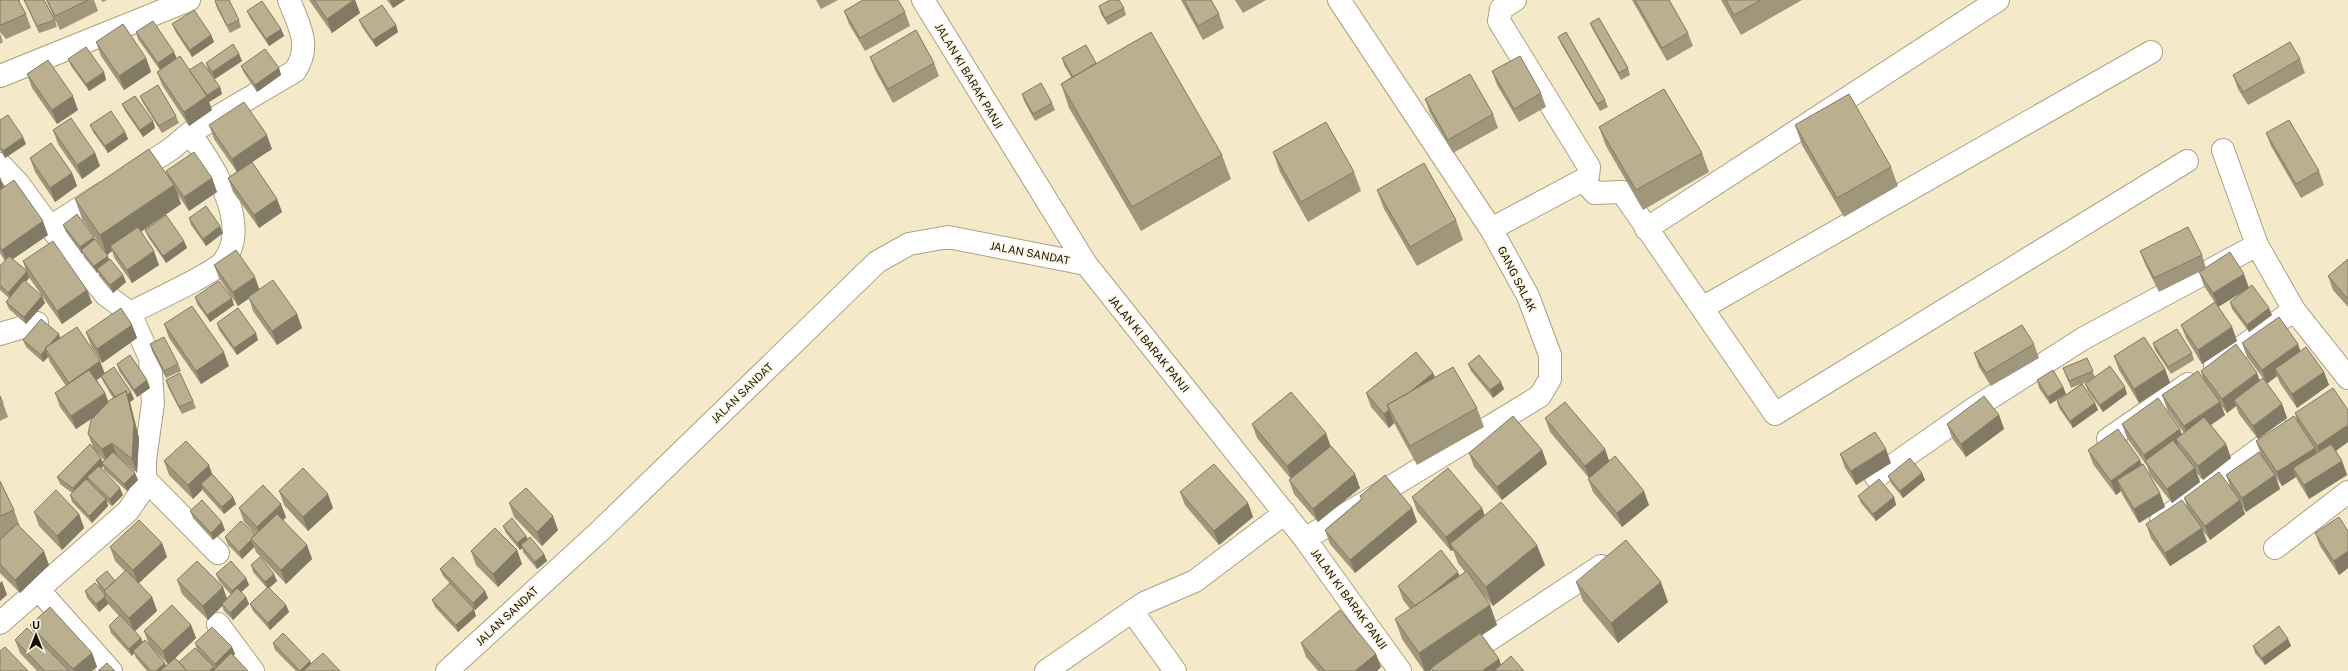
<svg xmlns="http://www.w3.org/2000/svg" width="2348" height="671" viewBox="0 0 2348 671" font-family="'Public Sans',sans-serif">
<style>
.lines{fill:none;stroke-linecap:round;stroke-linejoin:round}
.minor-casing{stroke:#aca182;stroke-width:24}
.minor{stroke:#fff;stroke-width:22}
.wall{fill:#a0967b;fill-rule:evenodd}
.shaded-wall{fill:#827a64}
.building{fill:#baaf8f;stroke:#827a64}
.labels{text-anchor:middle;stroke-width:3;stroke-linejoin:round;paint-order:stroke}
.street-label{font-size:11px;fill:#171307;stroke:#fdf6e2}
</style>
<rect width="100%" height="100%" fill="#f4e9c8"/>
<g class="lines">
<g class="minor-casing">
<path id="minor" d="M923,0L1086,264L1305,539L1400,671
M0,76L189,0
M2223,150L2257,245L2294,310L2348,378
M0,164L18,183L50,227L106,295L130,313L150,358L153,403L145,460V479L139,495L128,511L0,623
M131,175L171,149L190,133L295,71C312,45 299,26 289,0
M1583,180L1595,193L1622,192L1775,414L2187,161
M50,227L103,193
M1491,229L1583,180L1588,176L1589,167L1499,21L1501,9L1515,0
M1646,229L1998,0
M1702,308L2151,52
M130,313C147,304 215,273 224,261C252,223 212,164 190,133
M0,334L37,323
M2215,366L2294,310
M2108,439L2188,384
M1876,477L1976,407L2084,338L2257,245
M145,479L218,553
M2161,521L2283,432
M1305,539L1540,396L1550,379V355L1528,296L1491,229L1339,0
M2275,548L2348,492
M37,588L111,671
M1132,611L1175,671
M218,624L253,671
M447,671L600,531L877,262L909,244L948,237L1086,264
M1046,671L1144,603L1195,581L1285,513
M1442,671L1601,566"/>
</g>
<use href="#minor" class="minor"/>
</g>
<path class="wall" d="M0,0H20V4L26,14L31,28L6,39L0,32Z
M24,0H44L55,20L57,27L39,33Z
M46,0H94L98,11L60,30Z
M101,0H107L103,2Z
M309,0H355L360,13L332,33Z
M387,0H405L393,8Z
M816,0H838L821,9Z
M1181,0H1211L1219,14L1224,28L1203,40Z
M1235,0H1266L1243,13Z
M1632,0H1669L1688,33L1693,46L1667,61Z
M1721,0H1802L1741,35Z
M215,1L239,20L241,27L230,33L217,8Z
M1099,6L1124,8L1126,15L1108,25L1101,14Z
M247,11L281,29L284,36L269,46L250,18Z
M844,11L905,12L910,26L865,51L849,24Z
M359,20L396,25L398,32L376,47L362,27Z
M1590,23L1628,68L1630,75L1621,80L1593,30Z
M172,24L211,35L214,42L192,57L175,31Z
M136,32L176,59L189,70L220,87L222,94L209,102L212,110L189,126L162,85L157,72L160,70L138,39Z
M0,33L3,42L0,44Z
M1558,37L1605,100L1608,107L1600,111L1561,44Z
M96,42L146,58L151,72L124,90L101,56Z
M239,54L242,61L215,79L208,70L206,63Z
M870,57L934,63L939,76L893,103L875,70Z
M1062,58L1096,63L1222,155L1231,179L1141,231L1069,108L1061,84L1071,77L1064,65Z
M68,59L104,72L106,80L89,91L71,66Z
M2300,59L2305,73L2248,105L2238,89L2233,75Z
M241,66L279,68L281,75L257,92L244,73Z
M1492,71L1541,93L1546,107L1519,122L1497,85Z
M27,74L78,110L57,124L32,88Z
M1022,94L1052,103L1055,110L1035,121L1024,101Z
M140,96L176,116L179,123L162,133L143,103Z
M1425,99L1493,114L1498,128L1453,153L1430,113Z
M122,104L153,121L155,128L143,137L125,111Z
M0,120L26,144L5,158L0,150Z
M90,125L125,132L128,139L108,153L93,132Z
M209,125L272,149L252,162L277,199L282,212L259,228L233,192L228,178L237,172L214,139Z
M1795,125L1891,167L1898,186L1844,217L1802,145Z
M1599,127L1702,153L1709,172L1643,210L1606,146Z
M53,130L95,153L100,166L82,179L58,144Z
M2266,133L2319,171L2324,185L2301,198L2271,146Z
M1273,152L1354,172L1361,191L1308,222L1280,172Z
M30,158L72,173L77,186L55,202L35,172Z
M166,171L212,178L217,192L189,211L178,195L181,204L141,232L159,265L132,283L115,259L112,251L107,255L82,219L75,199L168,176Z
M0,177L4,187L48,235L13,259L26,271L23,261L87,290L92,303L62,324L28,276L29,278L26,282L45,303L26,324L9,309L6,302L9,298L0,290V266L5,261L0,253Z
M1377,190L1456,220L1463,240L1417,266L1384,209Z
M189,218L223,233L206,246L191,225Z
M63,225L95,240L109,260L123,275L126,282L113,293L99,276L98,272L97,273L84,257L83,253L82,254L66,232Z
M145,230L184,241L187,248L166,263L148,237Z
M2140,251L2202,255L2206,268L2249,287L2272,315L2249,332L2232,309L2230,302L2249,288L2218,307L2204,286L2199,272L2159,292L2145,264Z
M2348,259V307L2333,290L2328,276Z
M214,265L259,289L297,314L302,328L277,345L253,311L249,298L238,306L219,278Z
M195,297L234,305L210,322L197,304Z
M217,323L258,340L237,355L219,330Z
M164,324L229,366L201,384L169,338Z
M132,325L137,338L102,363L91,346L86,332Z
M2181,325L2232,327L2237,341L2202,364L2186,338Z
M60,338L105,373L134,399L130,402L139,438L137,473L124,462L135,473L138,480L127,491L104,470L103,466L101,469L123,495L112,506L106,501L108,506L92,523L72,502L70,495L72,493L60,484L57,477L93,447L88,434L94,417L76,429L60,407L55,393L66,386L50,362L48,357L43,362L26,347L23,340ZM101,377L104,383L113,398L108,402L105,393L97,380ZM97,452L104,460L103,462L101,458Z
M2153,343L2192,353L2194,360L2171,374L2155,350Z
M2242,343L2300,351L2324,372L2329,385L2297,408L2280,383L2277,376L2267,383L2282,404L2287,418L2258,439L2239,414L2236,406L2227,413L2221,405L2225,415L2211,425L2226,444L2231,458L2203,480L2196,472L2200,482L2172,503L2150,475L2147,466L2127,438L2122,424L2182,434L2184,433L2167,409L2162,395L2203,378L2201,371L2260,381L2263,378L2247,357Z
M150,344L178,364L181,371L166,378L152,351Z
M2034,344L2039,358L1991,386L1979,367L1974,353Z
M2114,356L2165,369L2170,383L2139,403L2119,370Z
M2087,358L2095,377L2127,394L2103,412L2088,391L2085,384L2090,381L2082,384L2095,403L2098,410L2073,428L2059,408L2057,401L2081,384L2071,388L2063,368Z
M117,364L147,380L150,388L137,397L119,371Z
M1468,364L1504,389L1493,398L1471,371Z
M1433,373L1435,377L1477,408L1484,427L1417,465L1394,423L1389,428L1371,407L1366,393Z
M166,380L193,401L196,408L182,414L168,387Z
M2037,380L2063,387L2066,394L2050,404L2039,388Z
M0,396L3,403L8,417L0,421Z
M2348,410V442L2336,451L2342,461L2347,475L2309,499L2298,481L2296,477L2282,486L2276,477L2280,489L2246,512L2242,506L2245,514L2210,540L2201,528L2207,542L2170,566L2151,538L2146,524L2188,509L2184,498L2230,486L2226,475L2261,455L2256,441L2297,421L2295,413Z
M1999,415L2004,429L1966,457L1952,438L1947,424Z
M1545,418L1609,461L1649,505L1622,527L1593,492L1588,479L1589,478L1550,432Z
M1252,424L1331,446L1360,488L1318,522L1294,494L1289,480L1291,479L1257,438Z
M1542,450L1547,464L1502,500L1474,467L1469,453Z
M2088,450L2140,460L2142,465L2165,507L2139,523L2122,494L2121,491L2116,495L2093,464Z
M1840,454L1891,463L1856,485L1845,468Z
M164,461L212,474L233,497L236,504L224,514L203,491V489L193,499L169,475Z
M1922,473L1925,480L1903,498L1891,483L1888,476Z
M0,481L14,510L20,527L49,565L20,593L0,573Z
M279,491L333,508L308,531L284,505Z
M1180,492L1248,503L1253,517L1219,545L1185,505Z
M1360,496L1412,508L1417,522L1355,573L1330,544L1325,530L1361,499Z
M1858,496L1894,497L1896,505L1876,521L1861,503Z
M1412,497L1482,508L1484,516L1545,565L1493,606L1481,592L1490,605L1497,625L1482,635L1499,659L1501,665L1524,671H1432L1431,669L1429,671H1424L1402,639L1395,619L1410,609L1403,600L1398,586L1460,575L1465,572L1458,563L1453,550L1451,551L1417,511Z
M509,503L558,530L542,546L514,517Z
M239,508L286,517L283,521L307,545L312,559L286,584L256,552L254,547L242,559L228,545L225,537L256,534L244,522Z
M190,511L225,530L213,540L193,518Z
M34,512L79,514L84,528L62,550L39,526Z
M503,526L526,536L528,539L544,554L547,561L537,569L523,552L522,548L520,550L506,533Z
M2348,531V568L2339,575L2320,546L2315,533Z
M162,543L167,557L138,583L152,597L157,611L135,631L141,638L143,642L166,666L168,664L149,645L144,631L191,625L196,638L175,658L179,662L197,650L195,643L232,647L235,654L234,656L248,671H147L136,658L134,653L132,656L111,633L109,626L119,616L109,605L108,604L99,612L87,598L85,591L104,593L99,587L96,580L115,581L125,571L115,561L110,547Z
M517,550L522,564L498,587L476,565L471,551Z
M251,565L277,581L269,588L286,605L289,612L270,630L253,611L250,604L267,588L253,572Z
M440,569L485,591L488,598L475,610L443,576Z
M216,574L246,578L249,585L241,592L246,597L249,604L233,620L224,611L222,606L208,620L182,594L177,580L227,599L231,595L219,581Z
M1576,582L1668,602L1618,643L1583,601Z
M432,600L476,616L458,632L435,607Z
M30,625L92,653L97,667L92,671H37L20,653L15,640L34,634Z
M2288,639L2291,646L2265,665L2255,653L2253,646Z
M273,643L311,663L340,671H296L275,650Z
M1301,643L1376,654L1381,667L1377,671H1318L1306,657Z"/>
<path class="shaded-wall" d="M354,0H355L360,13L332,33L327,19Z
M390,0H405L393,8Z
M396,25L398,32L376,47L373,40Z
M281,29L284,36L269,46L266,39Z
M211,35L214,42L192,57L190,50Z
M174,52L177,59L160,70L158,63Z
M239,54L242,61L215,79L212,72Z
M146,58L151,72L124,90L119,76Z
M279,68L281,75L257,92L255,85Z
M104,72L106,80L89,91L86,84Z
M220,87L222,94L209,102L212,110L189,126L184,112Z
M73,96L78,110L57,124L52,110Z
M153,121L155,128L143,137L140,130Z
M125,132L128,139L108,153L105,146Z
M267,135L272,149L237,172L232,159Z
M23,137L26,144L5,158L3,151Z
M95,153L100,166L82,179L77,165Z
M72,173L77,186L55,202L50,188Z
M0,177L5,191L0,194Z
M212,178L217,192L189,211L184,197Z
M174,185L181,204L113,250L110,246L112,251L107,255L100,235Z
M277,199L282,212L259,228L254,215Z
M43,221L48,235L7,263L2,250Z
M220,226L223,233L206,246L203,239Z
M94,237L96,244L81,250L83,253L82,254L80,247Z
M184,241L187,248L166,263L163,256Z
M154,251L159,265L132,283L127,270Z
M108,256L110,263L97,269L98,272L97,273L94,266Z
M27,271L29,278L11,300L8,293Z
M2244,274L2249,288L2218,307L2213,293Z
M123,275L126,282L113,293L110,285Z
M255,277L260,291L238,306L233,292Z
M87,290L92,303L62,324L57,311Z
M42,296L45,303L26,324L24,317Z
M232,298L234,305L210,322L207,315Z
M2269,308L2272,315L2249,332L2247,325Z
M297,314L302,328L277,345L272,331Z
M132,325L137,338L102,363L97,349Z
M2232,327L2237,341L2202,364L2198,350Z
M256,333L258,340L237,355L234,348Z
M59,334L61,341L46,349Z
M2298,344L2303,358L2275,369L2277,376L2267,384L2262,370Z
M45,349L48,357L43,362L41,355Z
M224,352L229,366L201,384L196,371Z
M100,361L105,374L74,396L69,383Z
M2165,369L2170,383L2139,403L2134,389Z
M2324,372L2329,385L2297,408L2292,394Z
M1433,373L1438,386L1389,409Z
M2257,373L2262,386L2234,400L2236,406L2227,413L2222,399Z
M147,380L150,388L137,397L134,390Z
M1501,382L1504,389L1493,398L1490,390Z
M2063,387L2066,394L2050,404L2048,397Z
M2125,387L2127,394L2103,412L2100,405Z
M131,392L134,399L130,402L139,438L137,473L132,459L118,401Z
M105,393L110,406L76,429L71,416Z
M2220,402L2225,415L2189,440L2184,426Z
M2095,403L2098,410L2073,428L2070,421Z
M2282,404L2287,418L2258,439L2253,426Z
M1389,410L1394,423L1389,428L1384,414Z
M1999,415L2004,429L1966,457L1961,444Z
M2348,425V442L2322,460L2317,446Z
M2180,429L2185,443L2176,439L2179,447L2147,463L2144,455Z
M1326,433L1331,447L1292,480L1287,466Z
M112,443L117,456L107,463L102,449Z
M2226,444L2231,458L2203,480L2198,466Z
M2315,448L2320,462L2293,468L2296,477L2282,486L2277,472Z
M1605,449L1610,463L1590,480L1585,466Z
M1886,449L1891,463L1856,485L1851,471Z
M1542,450L1547,464L1502,500L1497,487Z
M101,458L104,465L102,463L103,466L90,480L87,477L89,481L76,495L73,488Z
M2140,460L2145,474L2117,480L2121,491L2116,495L2111,481Z
M2342,461L2347,475L2309,499L2304,485Z
M209,465L214,479L201,484L203,489L193,499L188,485Z
M2195,468L2200,482L2172,503L2167,489Z
M135,473L138,480L127,491L124,484Z
M1922,473L1925,480L1903,498L1900,491Z
M1355,474L1360,488L1318,522L1313,509Z
M2275,475L2280,489L2246,512L2242,498Z
M120,488L123,495L112,506L110,499Z
M1644,491L1649,505L1622,527L1617,513Z
M2160,493L2165,507L2139,523L2134,509Z
M328,494L333,508L308,531L303,517Z
M233,497L236,504L224,514L222,507Z
M1894,497L1896,505L1876,521L1873,514Z
M106,499L108,506L92,523L89,516Z
M2240,500L2245,514L2210,540L2205,526Z
M1248,503L1253,517L1219,545L1214,531Z
M281,504L286,517L262,541L257,527Z
M1412,508L1417,522L1355,573L1350,560Z
M1482,508L1487,522L1450,544L1453,550L1451,551L1446,537Z
M79,514L84,528L62,550L57,536Z
M553,516L558,530L542,546L537,532Z
M222,522L225,530L213,540L211,533Z
M2202,528L2207,542L2170,566L2165,553Z
M526,536L529,543L521,545L522,548L520,550L517,543Z
M251,540L254,547L242,559L239,552Z
M162,543L167,557L138,584L133,570Z
M307,545L312,559L286,584L281,570Z
M1537,545L1545,565L1493,606L1486,587Z
M517,550L522,564L498,587L493,574Z
M44,551L49,565L20,593L15,580Z
M2348,551V568L2339,575L2334,561Z
M544,554L547,561L537,569L535,562Z
M1458,572L1463,586L1416,607Z
M274,574L277,581L268,589L265,582Z
M246,578L249,585L235,598L232,591Z
M2,581L7,595L0,601V583Z
M1661,582L1668,602L1618,643L1611,623Z
M223,587L228,601L222,604V606L208,620L203,606Z
M485,591L488,598L475,610L473,603Z
M105,597L108,604L99,612L96,604Z
M152,597L157,611L134,632L129,618Z
M246,597L249,604L233,620L230,613Z
M286,605L289,612L270,630L268,623Z
M1490,605L1497,625L1429,671H1425L1419,653Z
M474,609L476,616L458,632L456,625Z
M191,625L196,638L168,665L163,651Z
M141,638L143,645L133,651L134,653L132,656L129,649Z
M2288,639L2291,646L2265,665L2262,658Z
M232,647L235,654L217,671L215,664Z
M92,653L97,667L92,671H74L73,669Z
M1376,654L1381,667L1377,671H1355Z
M1499,659L1503,671H1482Z
M310,661L313,668L310,671H300Z
M165,663L168,670L167,671H156Z
M214,667L215,671H209Z"/>
<path class="building" d="M0,0H18L26,14L1,25L0,24Z
M24,0H44L55,20L37,26Z
M47,0H88L55,16Z
M216,0H229L239,20L227,26L215,1Z
M314,0H354L327,19Z
M863,0H898L905,12L860,38L844,11Z
M1110,0H1119L1124,8L1105,18L1099,6Z
M1184,0H1211L1219,14L1198,26Z
M1635,0H1669L1688,33L1662,48Z
M1726,0H1761L1734,15Z
M262,1L281,29L266,39L247,11Z
M382,5L396,25L373,40L359,20Z
M194,10L211,35L190,50L172,24Z
M1599,18L1628,68L1619,73L1590,23Z
M153,21L174,52L158,63L136,32Z
M123,24L146,58L119,76L96,42Z
M916,30L934,63L888,89L870,57Z
M1151,32L1222,155L1132,207L1061,84Z
M1566,32L1605,100L1597,104L1558,37Z
M2290,42L2300,59L2243,92L2233,75Z
M233,44L239,54L212,72L206,63Z
M1086,45L1096,63L1073,77L1062,58Z
M86,47L104,72L86,84L68,59Z
M265,49L279,68L255,85L241,66Z
M180,56L207,96L184,112L157,72Z
M1520,56L1541,93L1514,109L1492,71Z
M48,60L73,96L52,110L27,74Z
M202,62L220,87L207,95L189,70Z
M1470,74L1493,114L1448,140L1425,99Z
M1041,83L1052,103L1033,114L1022,94Z
M158,85L176,116L159,126L140,96Z
M1664,89L1702,153L1636,190L1599,127Z
M1849,94L1891,167L1837,198L1795,125Z
M135,96L153,121L140,130L122,104Z
M244,102L267,135L232,159L209,125Z
M111,111L125,132L105,146L90,125Z
M8,115L23,137L3,151L0,147V120Z
M71,118L95,153L77,165L53,130Z
M2289,120L2319,171L2296,184L2266,133Z
M1326,122L1354,172L1301,202L1273,152Z
M51,143L72,173L50,188L30,158Z
M149,149L174,185L100,235L75,199Z
M194,152L212,178L184,197L166,171Z
M252,162L277,199L254,215L228,178Z
M1424,163L1456,220L1410,247L1377,190Z
M14,180L43,221L2,250L0,247V190Z
M206,206L220,226L203,239L189,218Z
M77,214L94,237L80,247L63,225Z
M166,215L184,241L163,256L145,230Z
M138,227L154,251L127,270L110,246Z
M2188,227L2202,255L2154,278L2140,251Z
M95,239L108,256L94,266L81,250Z
M53,241L87,290L57,311L23,261Z
M236,250L255,277L233,292L214,265Z
M2230,252L2244,274L2213,293L2199,272Z
M9,256L27,271L8,293L0,285V266Z
M110,259L123,275L110,285L97,269Z
M2348,259V299L2328,276Z
M24,280L42,296L24,317L6,302Z
M273,280L297,314L272,331L248,297Z
M219,281L232,298L207,315L195,297Z
M2252,285L2269,308L2247,325L2230,302Z
M2215,302L2232,327L2198,350L2181,325Z
M192,306L224,352L196,371L164,324Z
M121,308L132,325L97,349L86,332Z
M238,308L256,333L234,348L217,323Z
M2279,317L2298,344L2262,370L2242,343Z
M41,319L59,334L48,346L45,348L46,349L41,355L23,340Z
M2022,325L2034,344L1986,373L1974,353Z
M77,327L100,361L69,383L45,348Z
M2177,329L2192,353L2168,367L2153,343Z
M164,337L178,364L164,371L150,344Z
M2144,337L2165,369L2134,389L2114,356Z
M2236,344L2257,373L2222,399L2201,371Z
M2306,347L2324,372L2292,394L2275,369Z
M1416,352L1433,373L1410,392L1387,405L1389,410L1384,414L1366,393Z
M130,355L147,380L134,390L117,364Z
M1479,355L1501,382L1490,390L1468,364Z
M2087,358L2093,371L2069,381L2063,368Z
M2110,366L2125,387L2100,405L2085,384Z
M114,367L131,392L127,395L126,391L115,397L101,376Z
M1453,367L1477,408L1410,446L1387,405Z
M89,370L105,393L71,416L55,393Z
M2053,370L2063,387L2048,397L2037,380Z
M2198,371L2220,402L2184,426L2162,395Z
M180,373L193,401L179,407L166,380Z
M2263,378L2282,404L2253,426L2234,400Z
M2082,384L2095,403L2070,421L2057,401Z
M2333,388L2348,410V425L2317,446L2295,413Z
M126,391L134,424L132,459L112,443L102,449L88,434L91,420L110,400Z
M1291,392L1326,433L1287,466L1252,424Z
M0,396L3,403L0,405Z
M1984,396L1999,415L1961,444L1947,424Z
M2158,398L2180,429L2144,455L2122,424Z
M1565,402L1605,449L1585,466L1545,418Z
M1513,416L1542,450L1497,487L1469,453Z
M2294,416L2315,448L2277,472L2256,441Z
M2204,417L2226,444L2198,466L2176,439Z
M2118,429L2140,460L2111,481L2088,450Z
M1875,432L1886,449L1851,471L1840,454Z
M2173,440L2195,468L2167,489L2145,461Z
M186,441L209,465L188,485L164,461Z
M90,444L101,458L73,488L57,477Z
M2331,444L2342,461L2304,485L2293,468Z
M1331,446L1355,474L1313,509L1289,480Z
M113,452L135,473L124,484L102,463Z
M2259,452L2275,475L2242,498L2226,475Z
M1615,456L1644,491L1617,513L1588,479Z
M1910,458L1922,473L1900,491L1888,476Z
M1214,464L1248,503L1214,531L1180,492Z
M2143,464L2160,493L2134,509L2117,480Z
M99,466L120,488L110,499L87,477Z
M303,468L328,494L303,517L279,491Z
M1448,468L1482,508L1446,537L1412,497Z
M2219,472L2240,500L2205,526L2184,498Z
M212,474L233,497L222,507L201,484Z
M1385,475L1412,508L1350,560L1325,530L1362,499L1360,496Z
M86,479L106,499L89,516L70,495Z
M1879,479L1894,497L1873,514L1858,496Z
M0,481L14,510L0,516Z
M263,485L281,504L257,527L239,508Z
M526,488L553,516L537,532L509,503Z
M56,490L79,514L57,536L34,512Z
M202,500L222,522L211,533L190,511Z
M2182,500L2202,528L2165,553L2146,524Z
M1501,502L1537,545L1486,587L1450,544Z
M277,514L307,545L281,570L251,539Z
M2339,517L2348,531V551L2334,561L2315,533Z
M512,518L526,536L517,543L503,526Z
M139,520L162,543L133,570L110,547Z
M241,521L255,534L251,539H252L239,552L225,537Z
M17,524L44,551L15,580L0,564V540Z
M495,528L517,550L493,574L471,551Z
M530,537L544,554L535,562L521,545Z
M1626,540L1661,582L1611,623L1576,582Z
M1441,550L1458,572L1429,596L1415,606L1398,586Z
M260,557L274,574L265,582L251,565Z
M453,557L485,591L473,603L440,569Z
M197,561L223,587L203,606L177,580Z
M231,561L246,578L232,591L216,574Z
M126,570L152,597L129,618L104,591Z
M107,571L115,581L105,590L96,580Z
M1467,571L1490,605L1419,653L1395,619Z
M95,583L104,593L105,597L96,604L85,591Z
M450,583L474,609L456,625L432,600Z
M268,587L286,605L268,623L250,604Z
M237,588L246,597L230,613L222,604Z
M172,605L191,625L163,651L144,631Z
M50,607L92,653L73,669L30,625Z
M1340,610L1376,654L1355,671H1325L1301,643Z
M120,615L141,638L129,649L109,626Z
M2279,626L2288,639L2262,658L2253,646Z
M212,627L232,647L215,664L195,643Z
M27,628L69,671H45L15,640Z
M283,633L310,661L300,671L273,643Z
M1480,633L1499,659L1482,671H1433L1431,668Z
M145,640L165,663L156,671H151L133,651Z
M5,647L28,671H0V651Z
M195,648L214,667L209,671H187L179,662Z
M231,653L248,671H213Z
M323,653L340,671H303Z
M1511,656L1524,671H1494Z
M175,658L187,671H160Z
M107,663L115,671H98Z"/>
<g class="labels">
<g class="street-label">
<text transform="translate(969 76) rotate(59)" y="4">JALAN KI BARAK PANJI</text>
<text transform="translate(1030 253) rotate(11)" y="4">JALAN SANDAT</text>
<text transform="translate(1517 279) rotate(63)" y="4">GANG SALAK</text>
<text transform="translate(1149 344) rotate(51)" y="4">JALAN KI BARAK PANJI</text>
<text transform="translate(742 393) rotate(-44)" y="4">JALAN SANDAT</text>
<text transform="translate(1349 599) rotate(54)" y="4">JALAN KI BARAK PANJI</text>
<text transform="translate(507 616) rotate(-43)" y="4">JALAN SANDAT</text>
</g>
</g>
<g transform="translate(36 635)" stroke="#fdf6e2" stroke-width="3" paint-order="stroke">
<path d="M0-3L7 15L0 10L-7 15Z" fill="#171307"/>
<text y="-6" font-size="11" font-weight="bold" text-anchor="middle" fill="#171307">U</text>
</g>
</svg>
